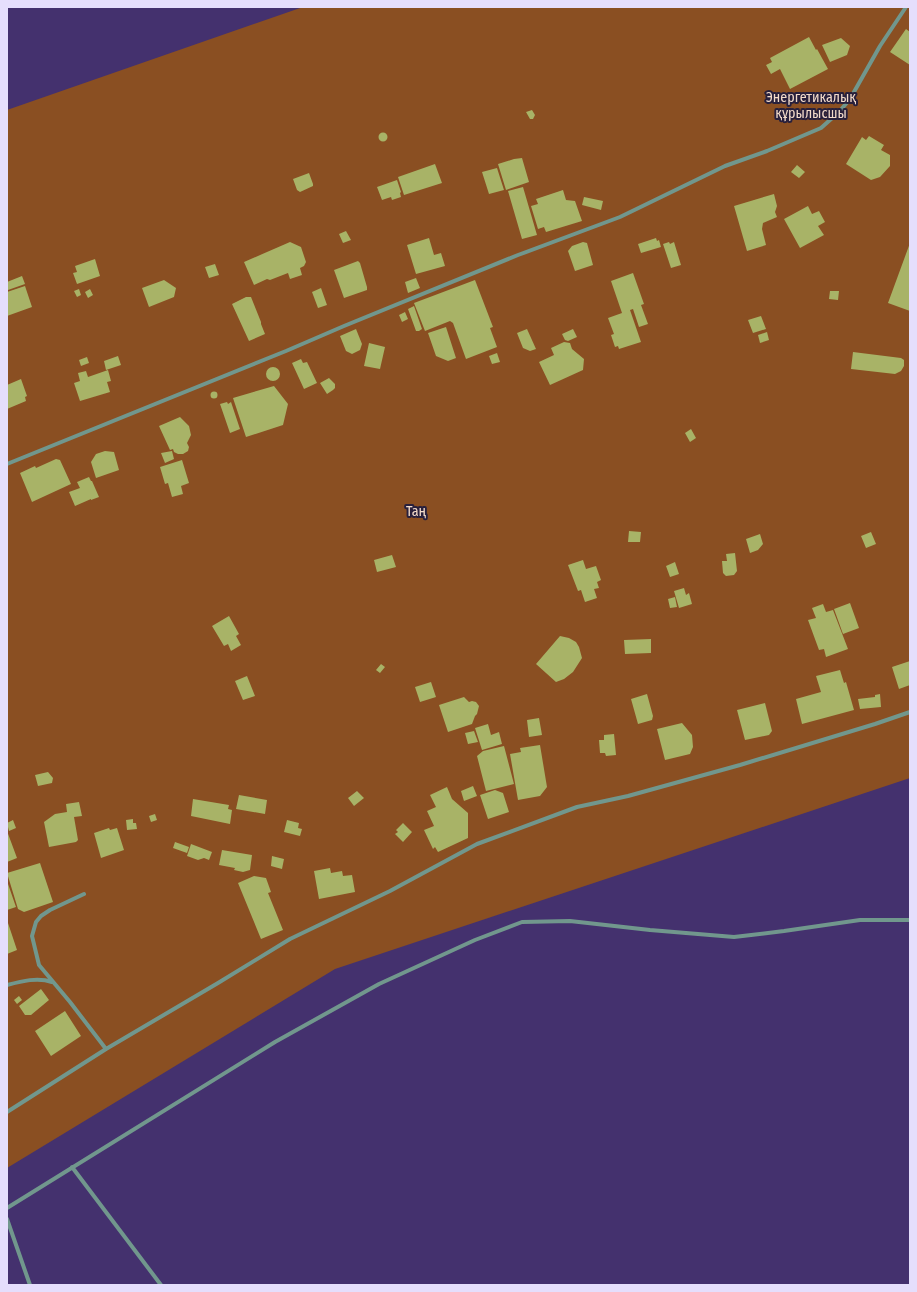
<svg xmlns="http://www.w3.org/2000/svg" width="917" height="1292" viewBox="0 0 917 1292" font-family="'Fira Sans Condensed',sans-serif">
<style>
.green{fill:#8a4f22}
.building{fill:#a8b367}
.lines{fill:none;stroke-linecap:round;stroke-linejoin:round}
.minor{stroke:#71978d;stroke-width:4}
.labels{text-anchor:middle;stroke-width:4;stroke-linejoin:round;paint-order:stroke}
.park-label{font-size:14px;fill:#f3dbca;stroke:#28203c}
</style>
<rect width="100%" height="100%" fill="#44316e"/>
<path class="green" d="M303,7H910V778L335,969L7,1168V110Z"/>
<path class="building" d="M906,29L910,32V65L890,52Z
M809,37L816,50L817,49L828,69L790,89L780,69L771,74L766,65L772,62L770,58Z
M841,38L850,46L847,55L830,62L822,45Z
M532,110L535,115L533,119H530L526,112Z
M378.5 137a4.5 4.5 0 1 1 9 0a4.5 4.5 0 1 1-9 0Z
M869,136L884,145L881,150L890,155V166L880,177L871,180L846,164L862,137L866,140Z
M522,158L529,182L506,190L498,164L514,159Z
M435,164L442,183L404,195L398,177Z
M797,165L805,172L799,178L791,172Z
M497,168L504,190L489,194L482,172Z
M309,173L313,184V186L300,192L297,190L293,179Z
M397,180L401,192L400,193L401,197L392,200L391,197L382,200L377,187Z
M523,187L537,235L522,239L508,191Z
M563,190L566,200L575,201L582,221L546,232L544,227L538,229L531,206L538,204L536,199Z
M774,194L777,206L775,212L777,217L763,223L762,229L766,245L747,251L734,206Z
M584,197L603,201L601,210L582,205Z
M808,206L812,214L819,211L825,222L818,226L824,235L800,248L784,219Z
M346,231L351,240L343,243L339,234Z
M429,238L434,255L441,253L445,266L416,274L407,245Z
M656,238L657,241L659,240L661,247L641,253L638,244Z
M290,242L301,247L306,262L304,266L300,268L302,275L290,279L288,273L270,280L267,279L254,285L244,262Z
M583,242L587,243L593,265L575,271L568,251L572,246Z
M669,242L670,244L674,242L681,265L671,268L663,244Z
M910,243V311L888,303Z
M95,259L100,276L77,284L73,273L77,272L75,266Z
M358,261L360,263L367,287V290L344,298L334,270Z
M215,264L219,275L209,278L205,267Z
M633,273L644,304L641,305L648,324L639,327L633,309L630,310L641,342L619,349L618,346L615,347L611,335L614,334L608,318L622,313L611,281Z
M22,276L25,284L8,290L7,282Z
M416,278L420,288L408,293L405,282Z
M164,280L176,288L174,297L149,307L142,288Z
M475,280L493,327L490,328L497,347L466,359L453,323L450,321L425,331L414,303Z
M25,286L32,307L7,316V292Z
M321,288L327,305L318,308L312,292Z
M79,289L81,295L77,297L74,291Z
M90,289L93,295L88,298L85,292Z
M830,291H839L838,300L829,299Z
M246,297H251L261,322V324L265,334L249,341L232,304Z
M414,306L422,329L419,331H416L408,309Z
M405,312L408,319L402,322L399,315Z
M761,316L766,329L753,333L748,320Z
M446,327L456,358L448,361L436,356L428,333Z
M356,329L362,344L360,350L352,354L346,351L340,336Z
M527,329L536,349L530,351L523,348L517,333Z
M573,329L577,337L568,341L565,340L562,334Z
M767,332L769,340L760,343L758,335Z
M564,342L570,343L572,349L584,359L583,370L550,385L539,362L554,355L551,348Z
M369,343L385,347L380,369L364,366Z
M853,352L901,358L904,360V366L901,371L895,374L851,369Z
M497,353L500,362L492,364L489,356Z
M118,356L121,365L106,370L104,361Z
M87,357L89,363L81,366L79,360Z
M301,359L303,363L307,362L317,383L304,389L292,363Z
M266 374a7 7 0 1 1 14 0a7 7 0 1 1-14 0Z
M108,370L111,381L107,382L110,392L80,401L74,383L80,381L78,373L86,371L88,377Z
M329,378L335,384V388L333,390L327,394L320,383Z
M21,379L27,396L25,397L26,401L7,409V385Z
M274,386L288,404L283,425L246,437L233,398Z
M210.5 395a3.5 3.5 0 1 1 7 0a3.5 3.5 0 1 1-7 0Z
M227,402L228,404L231,402L240,429L230,433L220,404Z
M180,417L189,426L191,435L187,443L189,447L188,451L183,454H178L174,452L173,449L170,450L159,426Z
M691,429L696,438L690,442L685,433Z
M105,451L114,452L119,470L96,478L91,462L96,454Z
M172,451L174,459L165,463L161,453Z
M56,459L60,460L71,484L32,502L20,473L35,466L36,468Z
M182,460L189,483L181,486L183,494L172,497L168,483L165,484L160,467Z
M89,477L91,481H92L99,497L91,500V499L75,506L69,492L80,488L77,482Z
M629,531L641,532L640,542H628Z
M871,532L876,544L866,548L861,536Z
M760,534L763,544L758,550L750,553L746,539Z
M735,553L737,571L734,575L726,576L723,573L722,561H727L726,554Z
M392,555L396,567L377,572L374,560Z
M583,560L586,569L596,566L601,580L597,582L599,588L594,589L597,598L585,602L581,590L578,591L568,565Z
M675,562L679,574L670,577L666,566Z
M684,588L686,595L689,593L692,604L679,608L674,591Z
M675,597L677,607L670,608L668,599Z
M850,603L859,628L843,634L834,609Z
M823,604L826,612L833,610L848,649L826,657L824,649L819,650L808,620L816,618L812,608Z
M229,616L239,634L236,636L241,645L231,651L228,644L224,646L212,626Z
M560,636L569,638L576,642L579,647L582,658L573,672L564,679L556,682L536,664Z
M651,639V653L625,654L624,640Z
M910,661V685L899,689L892,667Z
M381,664L385,667L380,673L376,670Z
M840,670L844,683L846,682L854,710L802,724L796,699L821,692L816,676Z
M247,676L255,696L243,700L235,681Z
M431,682L436,697L420,702L415,687Z
M647,694L653,716L652,720L638,724L631,699Z
M880,694L881,707L860,709L858,699L875,697V695Z
M464,697L469,702L472,701L476,702L479,706L477,714L475,716L472,724L448,732L439,705Z
M765,703L772,731L769,735L745,740L737,710Z
M539,718L542,735L529,737L527,720Z
M682,723L692,735L693,747L690,754L665,760L657,729Z
M488,724L491,735L499,732L502,744L482,750L475,728Z
M474,731L478,742L468,744L465,733Z
M614,734L616,755L606,756L605,753H600L599,740H604V735Z
M540,745L547,787L540,796L518,800L510,754L521,752L520,748Z
M504,746L514,784L486,791L477,756L483,751Z
M48,772L53,778L52,783L38,786L35,775Z
M473,786L477,796L464,801L461,791Z
M447,787L452,799L468,813V838L438,852L435,847L433,849L424,830L434,826L427,811L436,807L430,795Z
M495,790L503,793L509,812L488,819L480,795Z
M357,791L364,798L354,806L348,798Z
M239,795L267,800L265,814L236,809Z
M193,799L229,805L228,809L232,810L230,824L191,816Z
M79,802L82,816L74,817L78,840L76,842L49,847L44,822L55,814L67,812L66,804Z
M155,814L157,820L151,822L149,816Z
M133,819V823H136L137,829L127,830L126,820Z
M13,820L16,828L9,831L7,823Z
M287,820L299,823L298,828L302,829L300,836L284,832Z
M403,823L412,832L403,842L395,834L398,832L396,830Z
M109,828L110,830L117,828L124,850L101,858L94,833Z
M7,831L17,858L7,862Z
M175,842L189,847L187,853L173,848Z
M191,844L212,852L209,860L204,858L198,860L187,856Z
M222,850L252,855L250,870L243,872L234,870L235,868L219,865Z
M272,856L284,859L282,869L271,866Z
M40,863L53,902L24,912L18,909L7,873Z
M330,868L331,873L342,871L343,876L352,875L355,892L319,899L314,871Z
M254,876L266,878L271,892L268,893L283,930L261,939L238,883Z
M7,881L16,907L7,910Z
M7,920L17,950L7,954Z
M41,989L49,1000L31,1015H25L19,1006Z
M19,996L22,1000L17,1004L14,1000Z
M65,1011L81,1036L51,1056L35,1031Z"/>
<g class="lines">
<path class="minor" d="M7,464L286,351L344,326L518,255L620,217L725,166L767,151L821,128L839,112L850,99L880,46L906,7
M84,894L50,910L41,916L36,922L32,936L39,965L70,1002L106,1049
M7,985C22,981 38,977 52,982
M7,1112L106,1049L218,983L290,939L390,891L477,844L577,807L628,796L740,765L875,724L910,712
M72,1167L161,1285
M7,1208L275,1042L379,984L475,940L522,922L570,921L650,930L734,937L784,931L860,920H910
M7,1219L30,1285"/>
</g>
<g class="labels">
<g class="park-label">
<text x="811" y="102">Энергетикалық<tspan x="811" dy="16">құрылысшы</tspan></text>
<text x="416" y="516">Таң</text>
</g>
</g>
<rect width="917" height="1292" fill="none" stroke="#e5defc" stroke-width="16"/>
</svg>
